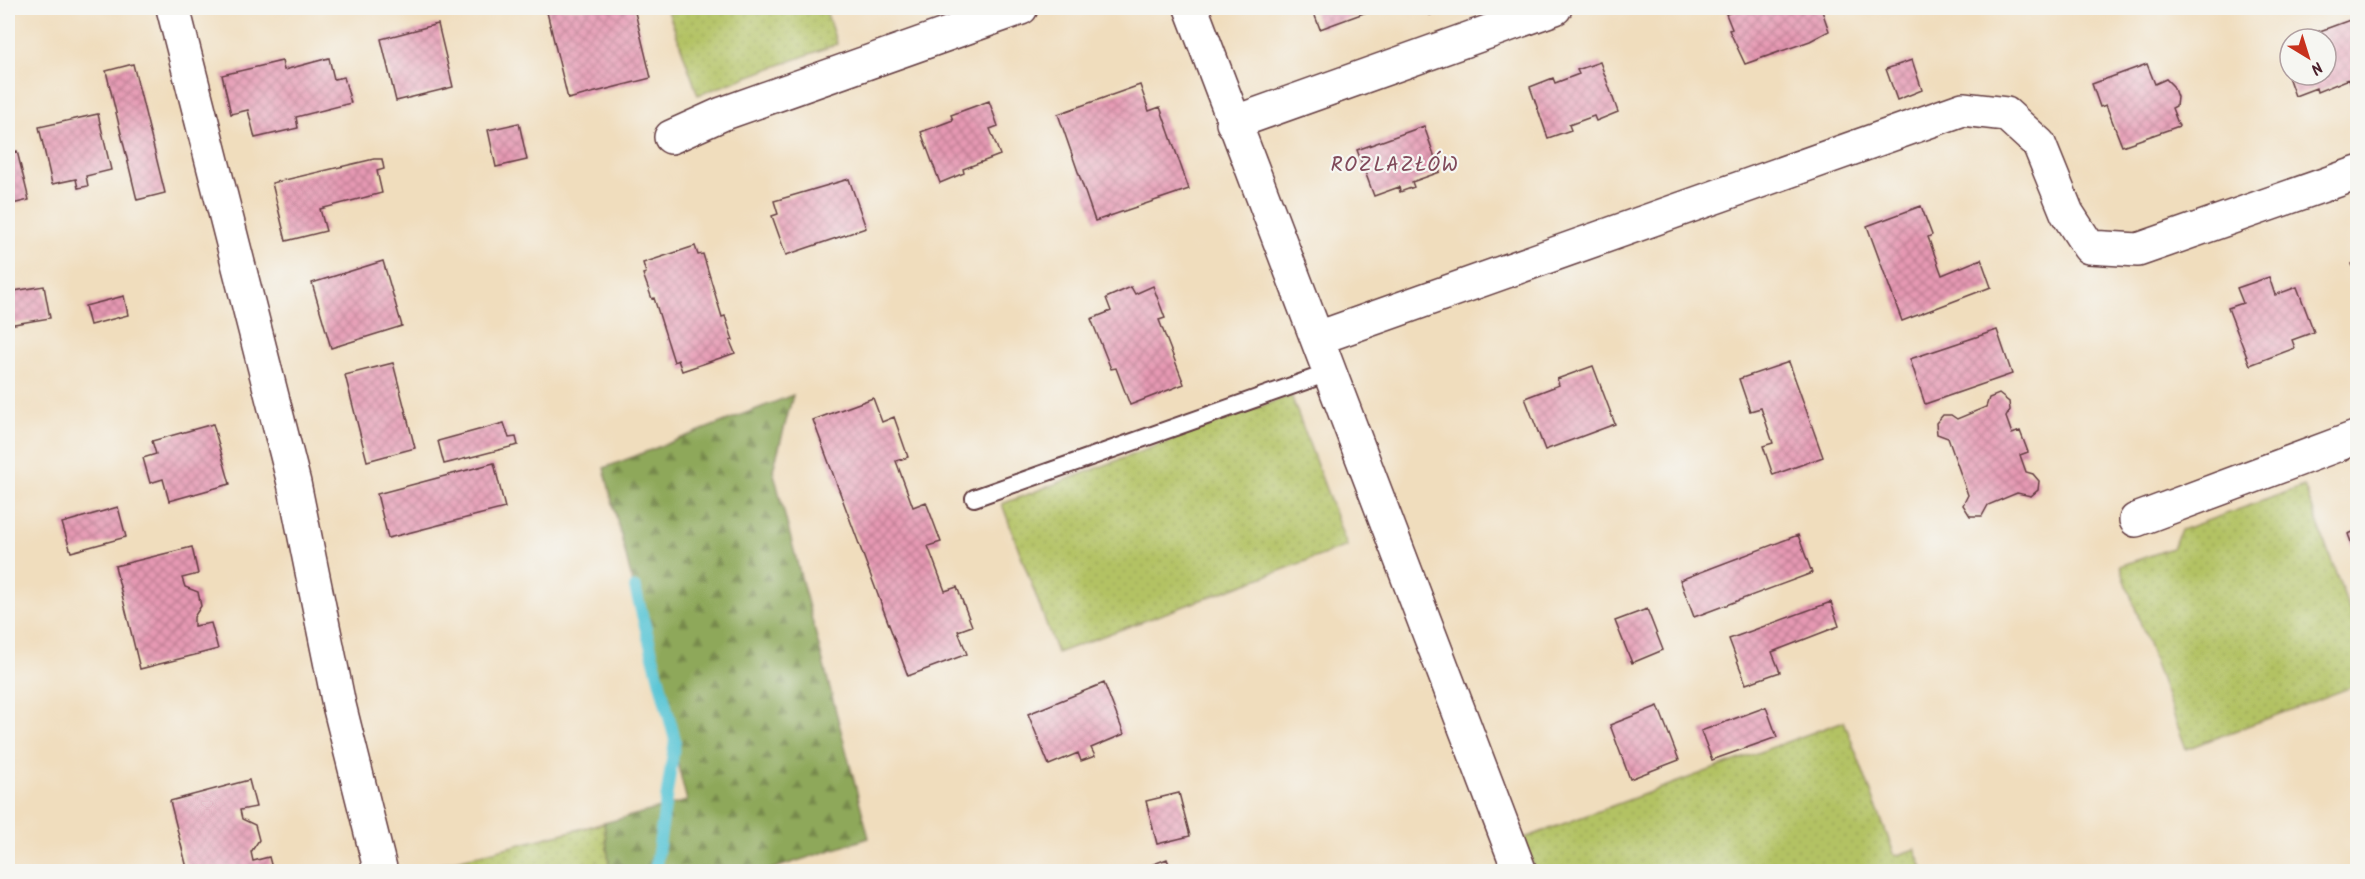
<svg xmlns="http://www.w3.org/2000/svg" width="2365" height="879" viewBox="0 0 2365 879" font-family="Kalam,sans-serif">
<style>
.grass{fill:url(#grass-dots);stroke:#7e7048;stroke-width:1.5}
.forest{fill:url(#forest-firs);stroke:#6c6442;stroke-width:1.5}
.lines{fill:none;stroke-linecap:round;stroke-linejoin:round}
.stream{stroke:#5bc6d6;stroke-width:12}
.building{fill:url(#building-cross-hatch)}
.lane-casing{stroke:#633c41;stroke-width:20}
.street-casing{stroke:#633c41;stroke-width:36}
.lane{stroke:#fff;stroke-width:16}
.street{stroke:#fff;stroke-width:33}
.labels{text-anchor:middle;stroke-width:4.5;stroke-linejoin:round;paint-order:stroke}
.quarter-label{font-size:21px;letter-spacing:1.5px;fill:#814a5b;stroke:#f6f6f2}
</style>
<defs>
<pattern id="grass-dots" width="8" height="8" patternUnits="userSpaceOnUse" patternTransform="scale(1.5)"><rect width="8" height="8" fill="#b3c264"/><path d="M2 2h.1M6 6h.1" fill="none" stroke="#9ba657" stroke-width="1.8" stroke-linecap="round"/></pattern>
<pattern id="forest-firs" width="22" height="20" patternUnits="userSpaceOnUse" patternTransform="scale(1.5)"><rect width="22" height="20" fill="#8ea85a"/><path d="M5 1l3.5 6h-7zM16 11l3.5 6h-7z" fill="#76884b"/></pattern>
<pattern id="building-cross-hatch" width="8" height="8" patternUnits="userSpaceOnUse" patternTransform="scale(1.5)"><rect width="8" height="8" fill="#e699b3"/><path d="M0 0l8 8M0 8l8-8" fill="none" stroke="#bc7c92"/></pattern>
</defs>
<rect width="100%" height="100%" fill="#f6f6f2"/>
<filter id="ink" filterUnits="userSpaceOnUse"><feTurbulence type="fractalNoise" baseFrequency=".0167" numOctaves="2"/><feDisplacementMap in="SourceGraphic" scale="12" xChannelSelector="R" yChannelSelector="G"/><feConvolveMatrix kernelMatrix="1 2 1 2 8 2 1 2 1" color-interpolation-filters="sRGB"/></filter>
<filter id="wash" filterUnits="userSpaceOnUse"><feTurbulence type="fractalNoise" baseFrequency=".008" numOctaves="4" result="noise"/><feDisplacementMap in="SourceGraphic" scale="24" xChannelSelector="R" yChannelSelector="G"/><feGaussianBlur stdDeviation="1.35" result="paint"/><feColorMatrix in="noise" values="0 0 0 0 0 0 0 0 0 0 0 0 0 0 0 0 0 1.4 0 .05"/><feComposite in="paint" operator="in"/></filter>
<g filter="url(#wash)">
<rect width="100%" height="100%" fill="#f0ddbd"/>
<path class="grass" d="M667,8H825L837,44L698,95Z
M1291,395L1347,546L1057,653L1002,504Z
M2304,486L2357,630V685L2186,749L2120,566L2172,548L2181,530Z
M1844,721L1895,856L1915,849L1924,871H1535L1522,839Z
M604,823L610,871H414Z"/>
<path class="forest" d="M793,395L773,470L869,838L766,871H610L604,823L687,801L604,468Z"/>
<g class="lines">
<path class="stream" d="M635,588L675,740L655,872"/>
</g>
<g id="blocks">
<path class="building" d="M546,8H634L651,78L568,99Z
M1312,8H1375V9L1320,29Z
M1427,8H1450L1430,15Z
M1744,8H1821L1829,31L1810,41L1745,64L1729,30L1732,29L1726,14Z
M1907,8H1922L1909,13Z
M1939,8H1960L1942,14Z
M2358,17V92L2354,93L2349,79L2317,92L2316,88L2295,96L2282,60L2290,57V75H2326V39H2298Z
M438,24L453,87L396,101L381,39Z
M329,58L334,79L344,77L351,103L296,117L298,128L255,138L248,110L231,114L222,75L282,61L284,70Z
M1912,60L1922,90L1897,100L1886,69Z
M1600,62L1618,112L1596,121L1594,116L1569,125L1571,130L1548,138L1530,87L1553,78L1555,83L1579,74L1577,70Z
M133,64L165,193L137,200L106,71Z
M2147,64L2155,84L2166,79L2173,86L2177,97L2176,106L2172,108L2179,126L2122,146L2106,105L2100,107L2092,84Z
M1140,85L1149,111L1160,107L1189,189L1095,221L1058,114Z
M989,101L998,126L990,129L1000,155L963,169L964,173L940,183L921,132L953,120L951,115Z
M98,114L111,170L86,176L88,186L78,188L76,179L52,184L39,127Z
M519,123L527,160L496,167L488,130Z
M1424,126L1440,172L1412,182L1414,187L1400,192L1399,187L1374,196L1357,150Z
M17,151L29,200L8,205V154Z
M374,159H382L384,169L377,171L382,193L320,209L326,231L286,241L272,183Z
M849,179L866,228L786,255L772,216L778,214L774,201Z
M1921,206L1932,235L1928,237L1942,275L1981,259L1991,287L1902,321L1867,226Z
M695,246L698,255L703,254L722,317L725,316L733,340L730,341L735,353L682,371L678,360L674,362L654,298L652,299L643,274L646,273L643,263Z
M383,261L402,326L331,348L312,283Z
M2358,261V279H2357L2352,264Z
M2269,277L2275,295L2297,287L2314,332L2292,340L2295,348L2250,365L2228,308L2243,303L2237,288Z
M44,286L50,318L8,325V292Z
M1153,286L1165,318L1159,320L1184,384L1130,405L1116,368L1111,369L1091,319L1111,311L1106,298L1131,287L1135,294Z
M124,296L128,315L90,325L85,306Z
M1997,330L2012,374L1925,404L1910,359Z
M1789,362L1823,457L1773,475L1763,446L1773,443L1761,408L1750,411L1739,379Z
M393,363L415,448L367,461L345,375Z
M1593,366L1615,424L1545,450L1525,398L1559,385L1557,379Z
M1999,394L2009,402L2010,410L2006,417L2012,434L2020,431L2028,452L2020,455L2026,472L2033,474L2039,481L2038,490L2031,496L2017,493L1988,505L1982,516H1970L1963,505L1968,495L1948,438L1937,434L1936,423L1943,415H1951L1957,419L1986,407L1989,398Z
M873,398L882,422L894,417L908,457L896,461L913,507L926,502L941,542L928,546L945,591L957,587L972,626L958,631L967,654L908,676L813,420Z
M504,423L509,438L516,437L518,445L444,464L438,441Z
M213,424L230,484L169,501L163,479L150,483L143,458L156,454L152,441Z
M494,463L505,508L388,538L377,494Z
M118,507L126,537L71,552L62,523Z
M2358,530V558H2357L2348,534Z
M1798,535L1812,573L1694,617L1680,580Z
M192,547L198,574L182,578L185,587L198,592L201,606L194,617V626L211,623L218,649L140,669L115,566Z
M1831,602L1839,626L1772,652L1780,672L1746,684L1729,639Z
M1647,609L1663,650L1632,663L1615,621Z
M1104,683L1124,734L1091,748L1095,756L1081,761L1078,753L1049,765L1028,714Z
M1658,706L1679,760L1630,779L1610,725Z
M1766,707L1777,737L1712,760L1701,731Z
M249,780L256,807L240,810L242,819L255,825L259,840L251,852L253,861L269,857L273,872H188L170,801Z
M1179,793L1190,836L1157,844L1146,801Z
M1167,859L1172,872H1135V871Z"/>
</g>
</g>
<g filter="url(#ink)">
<use href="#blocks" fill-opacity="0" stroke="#633c41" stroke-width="1.5"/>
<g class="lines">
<g class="lane-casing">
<path id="lane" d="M974,498L1331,372"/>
</g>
<g class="street-casing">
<path id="street" d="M173,8L294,483L339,705L381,872
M1191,8L1520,872
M1233,123L1555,8
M671,137L722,114L1021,8
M1318,338L1963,109L2006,114L2039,144L2067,213L2089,247L2138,250L2358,173
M2136,520L2358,437"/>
</g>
<use href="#lane" class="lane"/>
<use href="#street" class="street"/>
</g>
</g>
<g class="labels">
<g class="quarter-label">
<text x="1395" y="171">ROZLAZŁÓW</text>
</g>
</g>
<rect width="2365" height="879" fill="none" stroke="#f6f6f2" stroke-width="30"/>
<g transform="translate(2308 57) rotate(142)"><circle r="28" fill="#f6f6f2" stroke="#b1a0a2" stroke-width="1.5"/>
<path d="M0-4.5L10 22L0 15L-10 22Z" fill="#c8321e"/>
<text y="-9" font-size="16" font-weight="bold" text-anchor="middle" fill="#4a1f2b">N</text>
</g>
</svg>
